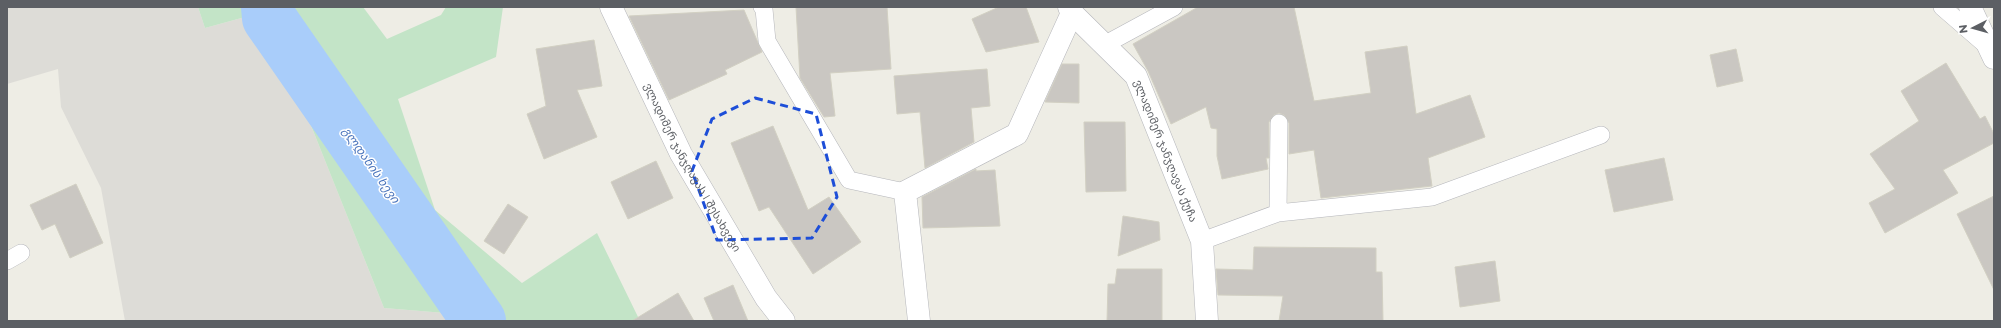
<svg xmlns="http://www.w3.org/2000/svg" width="2001" height="328" viewBox="0 0 2001 328" font-family="Montserrat,'Noto Sans Georgian',sans-serif">
<style>
.industrial{fill:#dddcd7}
.green{fill:#c3e4c7}
.lines{fill:none;stroke-linecap:round;stroke-linejoin:round}
.river{stroke:#a9cdfa;stroke-width:54}
.building{fill:#cac7c2;stroke:#d2d0c3}
.service-casing{stroke:#b5b6bb;stroke-width:18}
.minor-casing{stroke:#b5b6bb;stroke-width:23}
.tertiary-casing{stroke:#b5b6bb;stroke-width:23}
.service{stroke:#fff;stroke-width:17}
.minor{stroke:#fff;stroke-width:22}
.tertiary{stroke:#fff;stroke-width:22}
.marked{fill:none;stroke:#1d4ed8;stroke-width:3;stroke-dasharray:8 5;stroke-linejoin:round}
.labels{text-anchor:middle;stroke-width:3;stroke-linejoin:round;paint-order:stroke}
.street-label{font-size:11px;fill:#5c5f64;stroke:#fff}
.water-label{font-size:12px;font-style:italic;fill:#4c76bd;stroke:#fff}
</style>
<rect width="100%" height="100%" fill="#eeede5"/>
<path class="industrial" d="M7,7H198L205,28L260,13L284,58L384,308L457,314L461,321H125L101,188L61,107L58,69L7,84Z"/>
<path class="green" d="M198,7H363L387,39L441,15L446,7H503L496,57L398,99L435,210L522,283L597,233L640,321H461L457,314L384,308L284,58L260,13L205,28Z"/>
<g class="lines">
<path class="river" d="M268,7L269,18L479,321"/>
</g>
<path class="building" d="M796,7H887L891,69L830,73L835,116L824,117L800,78Z
M999,7H1026L1039,42L986,52L972,19Z
M1198,7H1294L1314,101L1371,93L1365,52L1407,46L1416,114L1470,95L1485,137L1428,158L1432,186L1321,198L1314,150L1289,154V123L1284,115L1279,113L1274,115L1269,122V158H1266L1268,169L1222,179L1217,156V129L1211,128L1206,107L1171,124L1148,71L1133,44Z
M744,10L762,52L725,70L727,74L669,100L629,16Z
M594,40L602,86L577,90L597,137L544,159L527,114L546,106L536,49Z
M1736,49L1743,81L1717,87L1710,55Z
M1946,63L1980,119L1985,116L1994,134V143L1943,170L1958,193L1885,233L1869,203L1895,189L1870,154L1919,121L1901,91Z
M1062,64H1079V103L1045,102Z
M987,69L990,106L971,108L974,142L925,168L920,112L897,114L894,76Z
M1084,122H1125L1126,191L1086,192Z
M773,126L808,210L829,197L861,242L813,274L769,207L759,211L731,143Z
M1664,158L1673,200L1614,212L1605,170Z
M656,161L673,198L628,219L611,182Z
M976,169V171L995,170L1000,226L923,228L922,197Z
M76,184L103,243L70,258L55,224L42,230L30,205Z
M1994,196V290L1957,214Z
M508,204L528,217L504,254L484,241Z
M1123,216L1159,222L1160,240L1118,256Z
M1254,247L1376,248V272H1382L1383,321H1279L1283,296L1218,295L1216,269L1253,270Z
M1495,261L1500,301L1460,307L1455,267Z
M1117,269H1162V321H1107L1108,284H1115Z
M733,285L748,321H714L704,298Z
M678,293L694,321H632Z"/>
<g class="lines">
<g class="service-casing">
<path id="service" d="M762,7L764,9L767,41L849,180L905,192
M1942,7L1987,46
M1104,45L1174,7
M1278,213L1432,197L1601,135
M1202,241L1278,213L1279,123
M7,261L21,253"/>
</g>
<g class="minor-casing">
<g id="minor">
<path id="s1" d="M611,7L681,154L766,298L784,321"/>
<path d="M1970,7L1994,58"/>
<path d="M919,321L905,192L1017,134L1072,13"/>
</g>
</g>
<g class="tertiary-casing">
<g id="tertiary">
<path id="s2" d="M1069,7L1072,13L1136,76L1202,241L1207,321"/>
</g>
</g>
<use href="#service" class="service"/>
<use href="#minor" class="minor"/>
<use href="#tertiary" class="tertiary"/>
</g>
<path class="marked" d="M755,98L816,114L837,197L812,238L717,240L692,171L712,119Z"/>
<g class="labels">
<g class="street-label">
<text dy="4" stroke="none"><textPath href="#s2" startOffset="177">ვლადიმერ ჯანჯღავას ქუჩა</textPath></text>
<text dy="4" stroke="none"><textPath href="#s1" startOffset="180">ვლადიმერ ჯანჯღავას I შესახვევი</textPath></text>
</g>
<g class="water-label">
<text transform="translate(371 165) rotate(55)" y="4">გლდანის ხევი</text>
</g>
</g>
<rect width="2001" height="328" fill="none" stroke="#5c5f64" stroke-width="16"/>
<g transform="translate(1973 28) rotate(264)" stroke="#ffffff" stroke-width="3" paint-order="stroke">
<path d="M0-3L7 15L0 10L-7 15Z" fill="#5c5f64"/>
<text y="-6" font-size="11" font-weight="bold" text-anchor="middle" fill="#5c5f64">N</text>
</g>
</svg>
